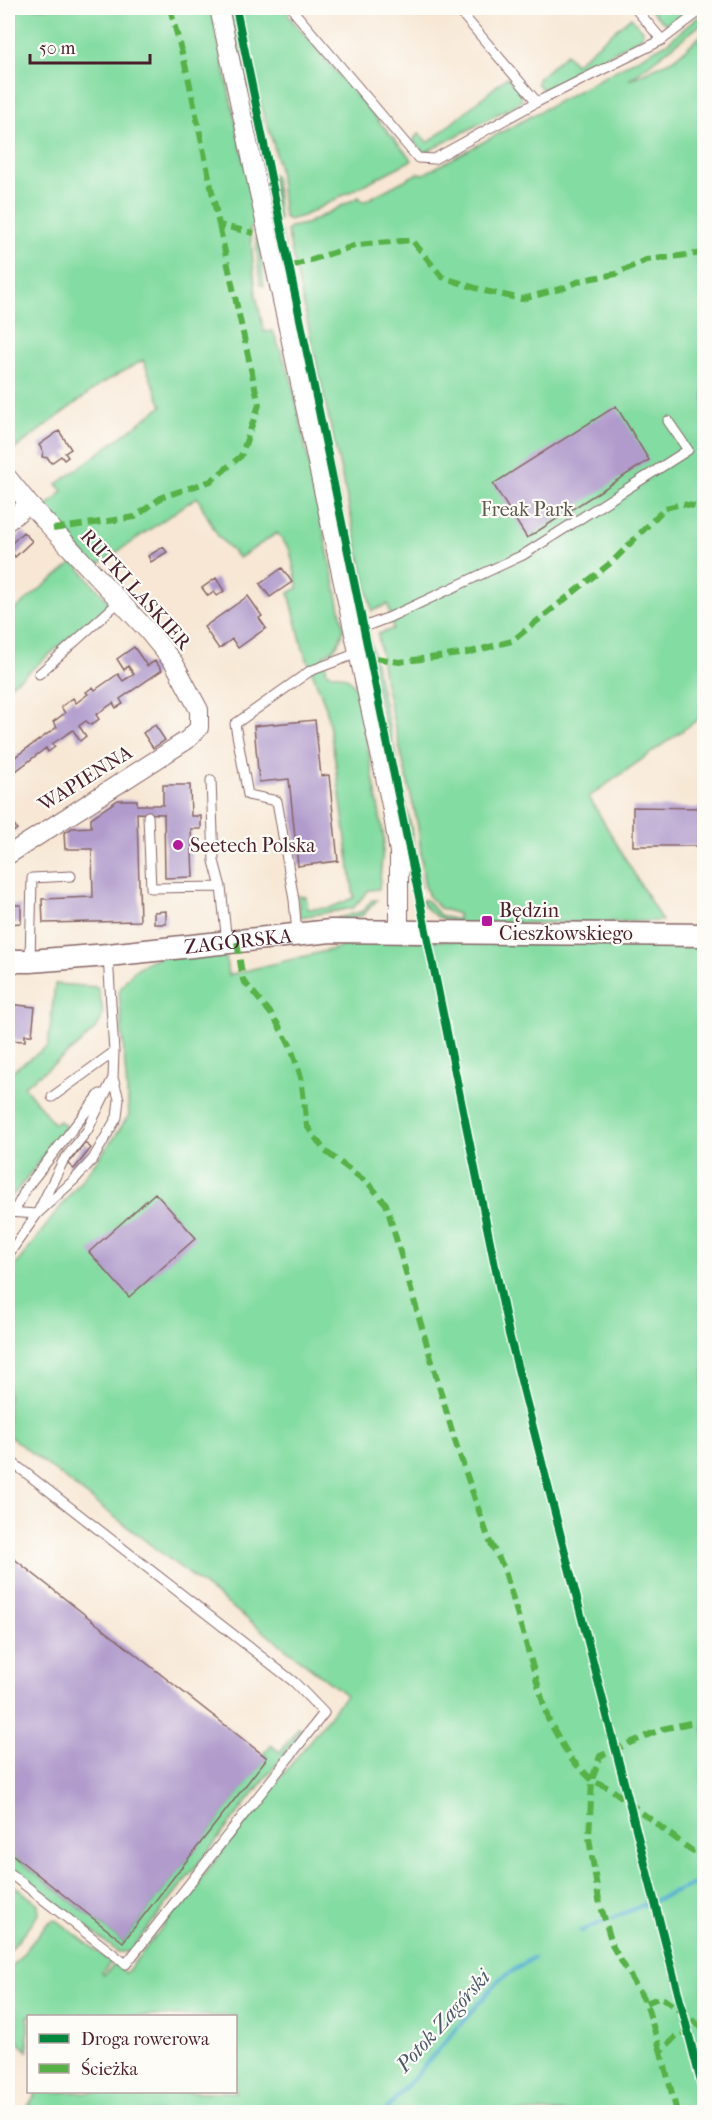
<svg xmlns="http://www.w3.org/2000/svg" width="712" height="2120" viewBox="0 0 712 2120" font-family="'IM FELL French Canon',serif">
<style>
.green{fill:#83dca1;stroke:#667e66;stroke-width:1.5}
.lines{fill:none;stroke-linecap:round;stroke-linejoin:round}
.stream{stroke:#4fafce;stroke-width:4.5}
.building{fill:#b19bcc}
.service-casing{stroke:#876566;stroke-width:11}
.minor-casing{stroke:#876566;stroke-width:20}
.tertiary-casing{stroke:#876566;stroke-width:25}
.service{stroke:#fff;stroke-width:9}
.minor{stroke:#fff;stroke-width:18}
.tertiary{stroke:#fff;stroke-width:22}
.quiet{stroke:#57b146;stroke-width:6;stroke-dasharray:12 6;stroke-linecap:butt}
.cycleway-casing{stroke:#fdfcf7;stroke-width:11}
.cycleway{stroke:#00873e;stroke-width:8}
.poi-dot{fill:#b5179e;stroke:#fdfcf7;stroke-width:2}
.labels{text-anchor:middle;stroke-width:4.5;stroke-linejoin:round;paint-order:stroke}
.park-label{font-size:20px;fill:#5b584e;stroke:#fdfcf7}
.street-label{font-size:20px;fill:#4a1f2b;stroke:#fdfcf7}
.poi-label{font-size:20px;fill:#4a1f2b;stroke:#fdfcf7;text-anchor:start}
.water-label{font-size:21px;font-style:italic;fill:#4c596c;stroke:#fdfcf7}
</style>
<rect width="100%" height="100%" fill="#fdfcf7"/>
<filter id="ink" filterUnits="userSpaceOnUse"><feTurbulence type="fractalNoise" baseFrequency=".0167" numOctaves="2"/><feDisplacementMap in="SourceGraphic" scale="12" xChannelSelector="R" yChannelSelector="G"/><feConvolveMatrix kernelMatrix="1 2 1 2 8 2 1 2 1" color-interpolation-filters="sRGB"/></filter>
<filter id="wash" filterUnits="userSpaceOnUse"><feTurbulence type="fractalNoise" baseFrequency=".008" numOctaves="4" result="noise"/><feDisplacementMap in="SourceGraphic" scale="24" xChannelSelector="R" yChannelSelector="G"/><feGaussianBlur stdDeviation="1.35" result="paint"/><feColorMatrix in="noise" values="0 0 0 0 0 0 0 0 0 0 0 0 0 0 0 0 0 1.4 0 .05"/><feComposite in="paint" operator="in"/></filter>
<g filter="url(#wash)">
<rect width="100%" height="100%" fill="#f7e7d4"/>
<path class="green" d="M8,8H211L258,224L250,228L256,295L264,332L273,331L291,378L344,628C340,642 337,649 324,655L327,673C346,675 352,677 359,697L384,839L379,889L369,890L353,908L300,917L298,896L306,897L308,909L329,908L354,898L336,765L326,707L303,649L289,593L298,588L290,550L277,533L239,558L218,536L197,497L95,567L45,509L63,491L57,484L162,406L143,360L101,384L8,454Z
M228,8H233L248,81L263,122L262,127L244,79Z
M238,8H285L291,19L412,160L303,216L289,220L284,217L279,169L274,146L252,74Z
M649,8H670L672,10L681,12L686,8H695C672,27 670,33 649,8Z
M704,12V22L629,80L674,59L704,33V715L589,797L662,921L480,924C457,924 433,923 421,900H426L441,916L458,920V914L440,908L429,897L424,883L418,826L385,684L378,634L393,629L388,604L372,611L287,231L290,227L306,224L359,197L363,202L418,173L424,174L667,43Z
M631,17L643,31L642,37L543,90L537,83L538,79L566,54L575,64Z
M507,77L522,94L521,102L424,153L414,142V139L419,133L428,143Z
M272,174L275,176L279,220L275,222Z
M277,232H281L411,828L420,887L416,890L407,828Z
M260,236L264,286L260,284L256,237Z
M74,562L107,600V606L31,670L8,687V603L14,610Z
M372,900H377L363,915L337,923L336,919L363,911Z
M371,940L704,944V2112H24L37,2092H236V2016H28V2051L8,2032V1972L48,1923L53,1920L58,1921L111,1962L102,1973L104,1975L114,1965L126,1973L346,1695L8,1435V1275L114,1138L129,1115L119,992C138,949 184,953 225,949L228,975Z
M55,984L97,987C100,997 105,1010 101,1020C93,1038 42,1072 24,1086L54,1124L60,1121L66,1127L15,1193L8,1198V1074L48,1046Z
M299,1727L301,1728L293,1743L129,1952H118L8,1866V1852L123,1942L267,1757L263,1754L271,1745L280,1752Z
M8,1881L38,1904L39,1914L8,1953Z"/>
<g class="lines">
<path class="stream" d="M581,1931L704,1880
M384,2112L500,1979L533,1958"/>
</g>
<g id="blocks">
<path class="building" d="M616,406L649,460L527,538L493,484Z
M59,431L71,449L65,453L68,457L64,460L61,456L51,463L48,458L42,457L43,451L39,445Z
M23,532L32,541L15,557L8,547Z
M163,547L167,552L151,562L148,556Z
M282,568L292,582L270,597L260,584Z
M216,578L224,591L217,596L214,592L208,596L202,588Z
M248,596L262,616L259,618L266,628L238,648L232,639L219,649L204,627Z
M134,647L147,666L155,661L162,670L120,699L123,704L116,708L113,703L96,715L99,719L91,725L86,721L79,726L86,736L80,741L73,730L52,744L55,747L48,752L46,748L8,777V762L57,727L53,722L65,713L61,707L73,698L76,703L88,694L86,692L93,687L95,690L118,674L123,681L134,674L128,666L124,670L117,659Z
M315,720L321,776L329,775L338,861L298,866L289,779L259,782L254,726Z
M155,725L165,740L153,748L143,733Z
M163,785H190L191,816H201V829H191L193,877L165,878L164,814L137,813L140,921L43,923L42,899L93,897L92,849H65L64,833L72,828L91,827V818L118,800H137V805H163Z
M633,807L703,808V846H633Z
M8,816L17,829L8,835Z
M8,899L11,905H21V923L8,924Z
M166,911V924H154V912Z
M8,1004L35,1007L32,1035H25V1041L8,1040Z
M85,1143L91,1148L74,1169L68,1164Z
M155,1193L196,1238L129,1297L89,1252Z
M8,1554L267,1758L123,1942L8,1851Z"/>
</g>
</g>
<g filter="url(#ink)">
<use href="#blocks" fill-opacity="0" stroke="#876566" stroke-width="1.5"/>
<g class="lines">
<g class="service-casing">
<path id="service" d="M293,8L295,13L418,158L434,159L537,102L457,8
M662,40L704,8
M537,102L662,40L635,8
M353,631L390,617L523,555L688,450L668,421
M39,674L120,601
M211,780L214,861L221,887L227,943
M148,816L151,888L221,887
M297,934L294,900L277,801L248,795L235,724L310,671L358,653
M30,961L32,878L71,876
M52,1097L114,1052
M8,1212L37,1214L74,1180L93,1159L117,1117L119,1099L113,1078L114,1052L108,956
M14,1212L27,1187L100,1094
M8,1255L37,1214L63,1161L87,1131L113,1078
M8,1459L294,1682L324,1713L126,1964L8,1872"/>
</g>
<g class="minor-casing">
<path id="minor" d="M219,8L391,805L399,852V932
M8,478L29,504L147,630L174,663L199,710V728L187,740L8,855
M8,521L29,504"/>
</g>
<g class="tertiary-casing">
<g id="tertiary">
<path id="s1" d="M8,961H30L108,955L331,931L704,935"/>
</g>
</g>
<use href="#service" class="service"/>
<use href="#minor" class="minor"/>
<use href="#tertiary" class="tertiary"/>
<path class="quiet" d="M170,8L188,76L219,225L254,233
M292,266L357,245L412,240L442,277L485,291L522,299L564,288L582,280L616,274L646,260L704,253
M53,529L135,517L162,497L211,481L241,456L259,405L219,225
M376,658L399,662L467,653L512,641L613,561L665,508L682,504L704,508
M237,942L243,980L273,1016L290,1045L301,1077L307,1126L325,1151L369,1184L386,1204L455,1441L489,1540L504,1568L548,1719L570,1758L592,1780L611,1789L692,1851L704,1847
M646,2003L661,1997L704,2029
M661,2052L646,2003L613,1947L599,1900L589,1838L592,1780L600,1756L662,1729L704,1720
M677,2112L661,2052L677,2035L704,2030"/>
<g class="cycleway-casing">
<path id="cycleway" d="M236,8L509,1334L704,2094"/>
</g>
<use href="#cycleway" class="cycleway"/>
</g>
</g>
<g class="poi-dot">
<circle cx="178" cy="845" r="6"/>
<rect x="481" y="915" width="12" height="12" rx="3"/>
</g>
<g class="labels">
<g class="park-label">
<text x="527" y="516">Freak Park</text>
</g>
<g class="street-label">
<text transform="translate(136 589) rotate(48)" y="7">RUTKI LASKIER</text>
<text transform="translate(85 778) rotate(-32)" y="7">WAPIENNA</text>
<text dy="7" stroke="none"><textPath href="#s1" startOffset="231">ZAGÓRSKA</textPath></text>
</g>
<g class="poi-label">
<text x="190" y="852">Seetech Polska</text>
<text x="499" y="917">Będzin<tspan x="499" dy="23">Cieszkowskiego</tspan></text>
</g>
<g class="water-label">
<text transform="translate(443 2021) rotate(-48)" y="7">Potok Zagórski</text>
</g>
</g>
<rect width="712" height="2120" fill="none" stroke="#fdfcf7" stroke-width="30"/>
<rect x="27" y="2015" width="210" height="78" fill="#fdfcf7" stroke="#b5a4a5" stroke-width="1.5"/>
<rect x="39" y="2034" width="30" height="9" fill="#00873e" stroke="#b5a4a5" stroke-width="1.5"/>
<text x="81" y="2045" font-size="18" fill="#4a1f2b">Droga rowerowa</text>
<rect x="39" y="2064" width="30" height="9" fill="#57b146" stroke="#b5a4a5" stroke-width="1.5"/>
<text x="81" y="2075" font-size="18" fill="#4a1f2b">Ścieżka</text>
<path d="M30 54v9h120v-9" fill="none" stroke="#4a1f2b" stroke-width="3"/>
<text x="39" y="54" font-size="18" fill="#4a1f2b" stroke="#fdfcf7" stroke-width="4.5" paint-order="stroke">50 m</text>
</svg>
